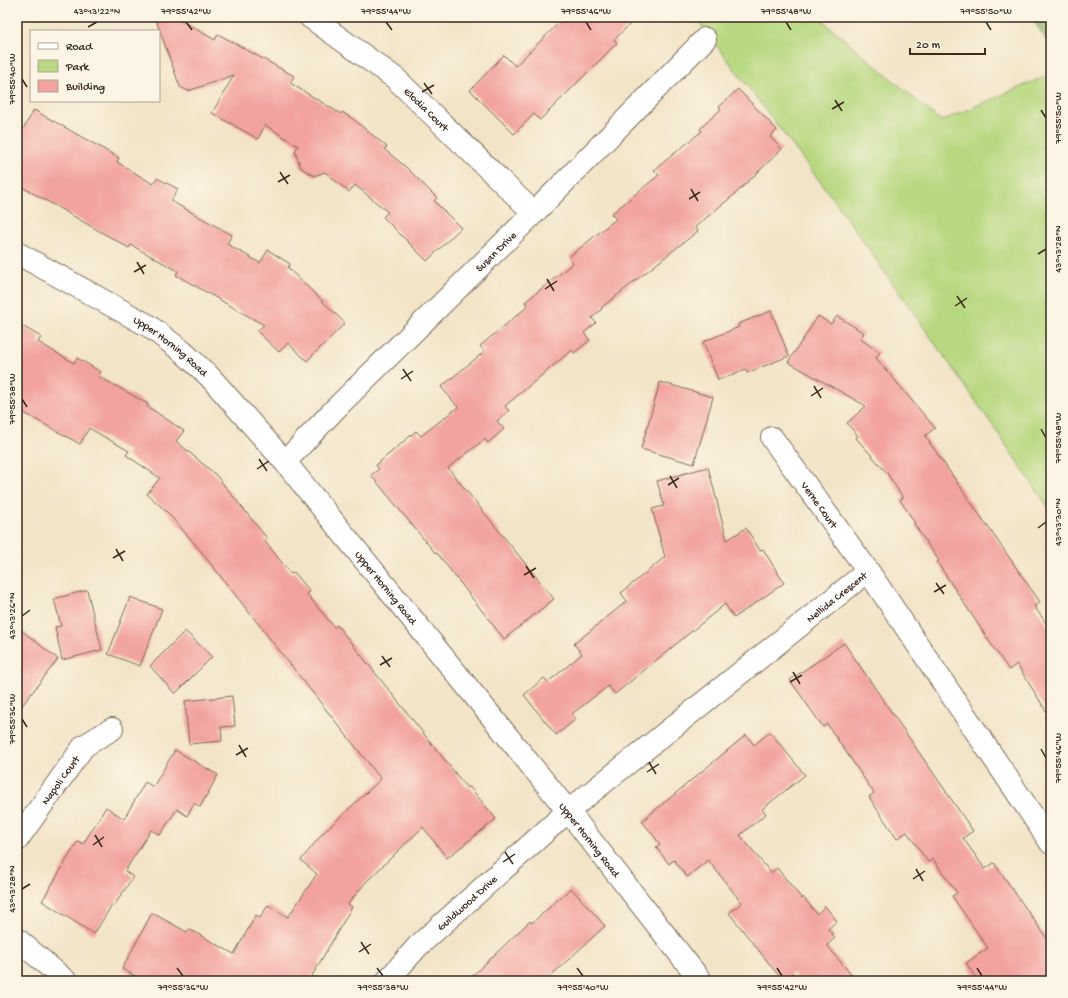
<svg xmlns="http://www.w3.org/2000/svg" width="1068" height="998" viewBox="0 0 1068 998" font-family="'Gochi Hand',sans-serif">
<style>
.green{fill:#b7d880;stroke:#79814f}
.forest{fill:#91b86e;stroke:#667146}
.building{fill:#f2a29f}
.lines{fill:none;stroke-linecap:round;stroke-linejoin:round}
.street-casing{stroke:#7b6b59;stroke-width:24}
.street{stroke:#fff;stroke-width:22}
.ticks{fill:none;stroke:#3b2a1e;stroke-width:1.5}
.labels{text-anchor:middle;stroke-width:3;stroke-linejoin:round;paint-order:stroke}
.street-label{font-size:11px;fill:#3b2a1e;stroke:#fcf5e5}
.neatline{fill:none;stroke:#3b2a1e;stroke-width:1.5}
.ticks-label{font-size:10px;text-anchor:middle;fill:#3b2a1e}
</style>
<rect width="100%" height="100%" fill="#fcf5e5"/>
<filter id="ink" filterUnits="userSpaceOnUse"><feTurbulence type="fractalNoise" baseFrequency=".025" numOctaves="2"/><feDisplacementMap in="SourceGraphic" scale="8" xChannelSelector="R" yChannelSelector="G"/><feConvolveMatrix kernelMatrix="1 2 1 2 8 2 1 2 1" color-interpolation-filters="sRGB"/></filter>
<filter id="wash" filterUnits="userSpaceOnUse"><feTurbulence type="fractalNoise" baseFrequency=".012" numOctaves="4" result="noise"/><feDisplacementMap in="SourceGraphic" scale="16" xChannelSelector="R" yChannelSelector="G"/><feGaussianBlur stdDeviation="0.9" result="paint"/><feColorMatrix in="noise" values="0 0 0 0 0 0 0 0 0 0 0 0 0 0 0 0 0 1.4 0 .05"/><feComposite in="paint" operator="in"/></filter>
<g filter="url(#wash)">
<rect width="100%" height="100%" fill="#f2e4c7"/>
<path class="green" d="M695,17H818L941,121L1051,74V511L991,423L837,204Z"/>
<path class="forest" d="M1031,17H1051V47Z"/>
<g id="blocks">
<path class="building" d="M155,17H175L215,40L218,34L294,76L290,83L341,114L342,112L353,119L387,147L384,149L407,168L437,198L434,201L461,228L427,261L383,217L388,212L355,185L349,192L325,172L314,176L301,168L295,151L298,146L265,125L258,139L212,113L234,75L188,91L180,87Z
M565,17H637L614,40L617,43L540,120L534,114L514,134L470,90L504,55L515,66Z
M738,89L777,130L770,137L782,149L735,194L695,227L698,231L601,308L602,309L592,318L596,323L584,333L590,340L574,353L572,350L505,406L509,411L497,421L504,429L488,443L485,439L448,468L554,599L504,639L437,553L436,554L371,475L379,469L376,465L416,431L421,436L458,407L441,387L485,351L480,346L528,306L525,302L573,263L569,257L616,219L611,214L659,175L654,170L702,131L700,129L721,109L719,107Z
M34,110L119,158L117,162L153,184L157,178L178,189L171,201L232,235L227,244L260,263L268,250L290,264L288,268L345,323L307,361L288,343L279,352L257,331L264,325L176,275L178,271L131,245L129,248L17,184V140Z
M771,311L789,356L747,373L746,369L718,380L703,342L739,327L738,324Z
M818,316L831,324L837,316L864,333L860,339L880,352L876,358L935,428L925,436L1040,602L1034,606L1051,630V719L1017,664L1009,670L991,644L937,562L939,561L914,524L915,523L900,500L903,498L887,473L856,438L858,436L847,423L866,406L788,362Z
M17,323L41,337L38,342L74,363L77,358L101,372L98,376L148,404L147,406L184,431L176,441L215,474L267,538L264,540L291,574L294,572L310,591L307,594L334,627L337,625L467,788L469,786L496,819L447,858L423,827L366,882L348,904L352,907L309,981H144L122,969L152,913L187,932L189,929L234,954L256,915L260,918L268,905L288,917L317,874L301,860L323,833L381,779L195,544L168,513L147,494L160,478L126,455L129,451L89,428L80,444L17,409Z
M660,382L713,397L694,464L641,449Z
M708,467L727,540L746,528L760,550L763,549L784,583L734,618L725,604L615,694L608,686L572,714L576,719L556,735L524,695L544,678L548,682L582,654L574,644L627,601L621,593L665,557L652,509L664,506L657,481Z
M87,590L102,650L62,660L55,627L61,626L54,599Z
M130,597L162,609L140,666L108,654Z
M17,627L58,659L17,712Z
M185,631L212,657L175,694L150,666Z
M844,643L973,831L963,838L985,869L994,863L1051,944V981H978L966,963L988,948L952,896L957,893L933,859L928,862L907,832L897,839L869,797L874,793L827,724L823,727L790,680Z
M232,696L235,726L221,727L222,741L189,744L185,701Z
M770,732L805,775L762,809L766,814L740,835L771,873L777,868L802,899L803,897L817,914L825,906L837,921L828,929L835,938L827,945L856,981H799L793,973L783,981L729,913L742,903L708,860L687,877L674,860L669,864L656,847L660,844L642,821L746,735L754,745Z
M175,750L218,775L200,807L194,803L187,816L177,809L160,835L151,830L125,871L133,877L114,906L112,905L94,934L42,901L78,841L83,844L106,807L124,819L145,782L153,787Z
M571,888L605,926L545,981H467L530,921L532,923Z"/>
</g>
</g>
<g filter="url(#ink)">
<use href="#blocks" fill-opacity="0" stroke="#7b6b59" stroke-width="1"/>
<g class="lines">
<g class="street-casing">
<g id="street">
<path id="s1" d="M310,17L395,78L534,213"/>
<path id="s2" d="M17,253L149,326L183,352L210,377L285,462L568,811L701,981"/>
<path id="s3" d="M772,438L868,571L1051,843"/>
<path id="s4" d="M285,462L336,408L534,213L705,39"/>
<path id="s5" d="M17,840L84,746L112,729"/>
<path d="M17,939L66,981"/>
<path id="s6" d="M387,981L418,946L568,811L868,571"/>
</g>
</g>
<use href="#street" class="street"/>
</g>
</g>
<path class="ticks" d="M186,22L192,30M386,22L392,30M586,22L591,30M786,22L791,30M986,22L991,30M88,27L97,22M22,79L27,87M424,83L432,94M422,92L434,85M835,100L842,111M832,109L844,102M1041,110L1046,118M280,172L288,184M278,182L290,175M691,189L698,201M689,199L700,192M1038,254L1046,249M137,262L144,274M134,272L146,265M547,279L554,291M545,289L557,281M957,296L965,308M955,306L967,298M403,369L411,381M401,379L413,371M814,386L821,398M811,396L823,388M22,399L27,407M1041,429L1046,438M259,459L267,471M257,469L269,461M670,476L677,488M668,485L679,478M1038,528L1046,522M116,549L123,561M113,558L125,551M526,566L534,578M524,575L536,568M936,583L944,594M934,592L946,585M22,616L30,610M382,656L390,667M380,665L392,658M793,672L800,684M790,682L802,675M22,719L27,727M239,745L246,757M1041,749L1046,758M236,755L248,748M649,762L656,774M647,772L659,764M95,835L102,847M93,845L104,837M505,852L513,864M503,862L515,854M916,869L923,881M913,879L925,871M22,889L30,884M361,942L369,954M359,952L371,944M177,968L183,976M377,968L383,976M577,968L583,976M777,968L782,976M977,968L982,976"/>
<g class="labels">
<g class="street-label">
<text dy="4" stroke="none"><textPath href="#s1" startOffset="149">Elodia Court</textPath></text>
<text dy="4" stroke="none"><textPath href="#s4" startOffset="298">Susan Drive</textPath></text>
<text dy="4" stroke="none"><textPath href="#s2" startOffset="180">Upper Horning Road</textPath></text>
<text dy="4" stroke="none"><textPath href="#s3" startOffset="82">Verne Court</textPath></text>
<text dy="4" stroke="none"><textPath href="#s2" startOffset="505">Upper Horning Road</textPath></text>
<text dy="4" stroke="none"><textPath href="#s6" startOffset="592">Nellida Crescent</textPath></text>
<text dy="4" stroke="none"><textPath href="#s5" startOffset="74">Napoli Court</textPath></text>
<text dy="4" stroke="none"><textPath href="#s2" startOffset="829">Upper Horning Road</textPath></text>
<text dy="4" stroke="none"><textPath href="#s6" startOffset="112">Guildwood Drive</textPath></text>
</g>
</g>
<rect width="1068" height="998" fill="none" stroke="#fcf5e5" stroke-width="44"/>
<rect x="30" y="30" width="130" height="72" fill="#fcf5e5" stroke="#afa495"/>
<rect x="38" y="43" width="20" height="6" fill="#ffffff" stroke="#afa495"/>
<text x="66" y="50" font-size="12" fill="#3b2a1e">Road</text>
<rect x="38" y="60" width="20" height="12" fill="#b7d880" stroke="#afa495"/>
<text x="66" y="70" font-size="12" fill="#3b2a1e">Park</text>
<rect x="38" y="80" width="20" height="12" fill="#f2a29f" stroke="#afa495"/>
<text x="66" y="90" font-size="12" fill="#3b2a1e">Building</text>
<path d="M910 48v6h75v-6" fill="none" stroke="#3b2a1e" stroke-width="2"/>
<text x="916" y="48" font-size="12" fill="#3b2a1e" stroke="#fcf5e5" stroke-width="3" paint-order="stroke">20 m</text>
<rect x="22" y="22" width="1024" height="954" class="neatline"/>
<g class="ticks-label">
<text x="97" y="14">43°13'22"N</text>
<text x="186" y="14">79°55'42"W</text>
<text x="386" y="14">79°55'44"W</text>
<text x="586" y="14">79°55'46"W</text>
<text x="786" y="14">79°55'48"W</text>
<text x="986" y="14">79°55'50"W</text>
<text transform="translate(11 79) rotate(-90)" y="4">79°55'40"W</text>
<text transform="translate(1057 118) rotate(-90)" y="4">79°55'50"W</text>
<text transform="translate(1057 249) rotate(-90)" y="4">43°13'28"N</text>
<text transform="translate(11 399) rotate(-90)" y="4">79°55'38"W</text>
<text transform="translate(1057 438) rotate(-90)" y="4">79°55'48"W</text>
<text transform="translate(1057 522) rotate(-90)" y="4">43°13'30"N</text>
<text transform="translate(11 616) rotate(-90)" y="4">43°13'26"N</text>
<text transform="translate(11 719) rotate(-90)" y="4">79°55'36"W</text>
<text transform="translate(1057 758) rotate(-90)" y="4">79°55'46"W</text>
<text transform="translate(11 889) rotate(-90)" y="4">43°13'28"N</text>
<text x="183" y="990">79°55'36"W</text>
<text x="383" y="990">79°55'38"W</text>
<text x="583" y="990">79°55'40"W</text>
<text x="782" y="990">79°55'42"W</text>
<text x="982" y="990">79°55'44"W</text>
</g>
</svg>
